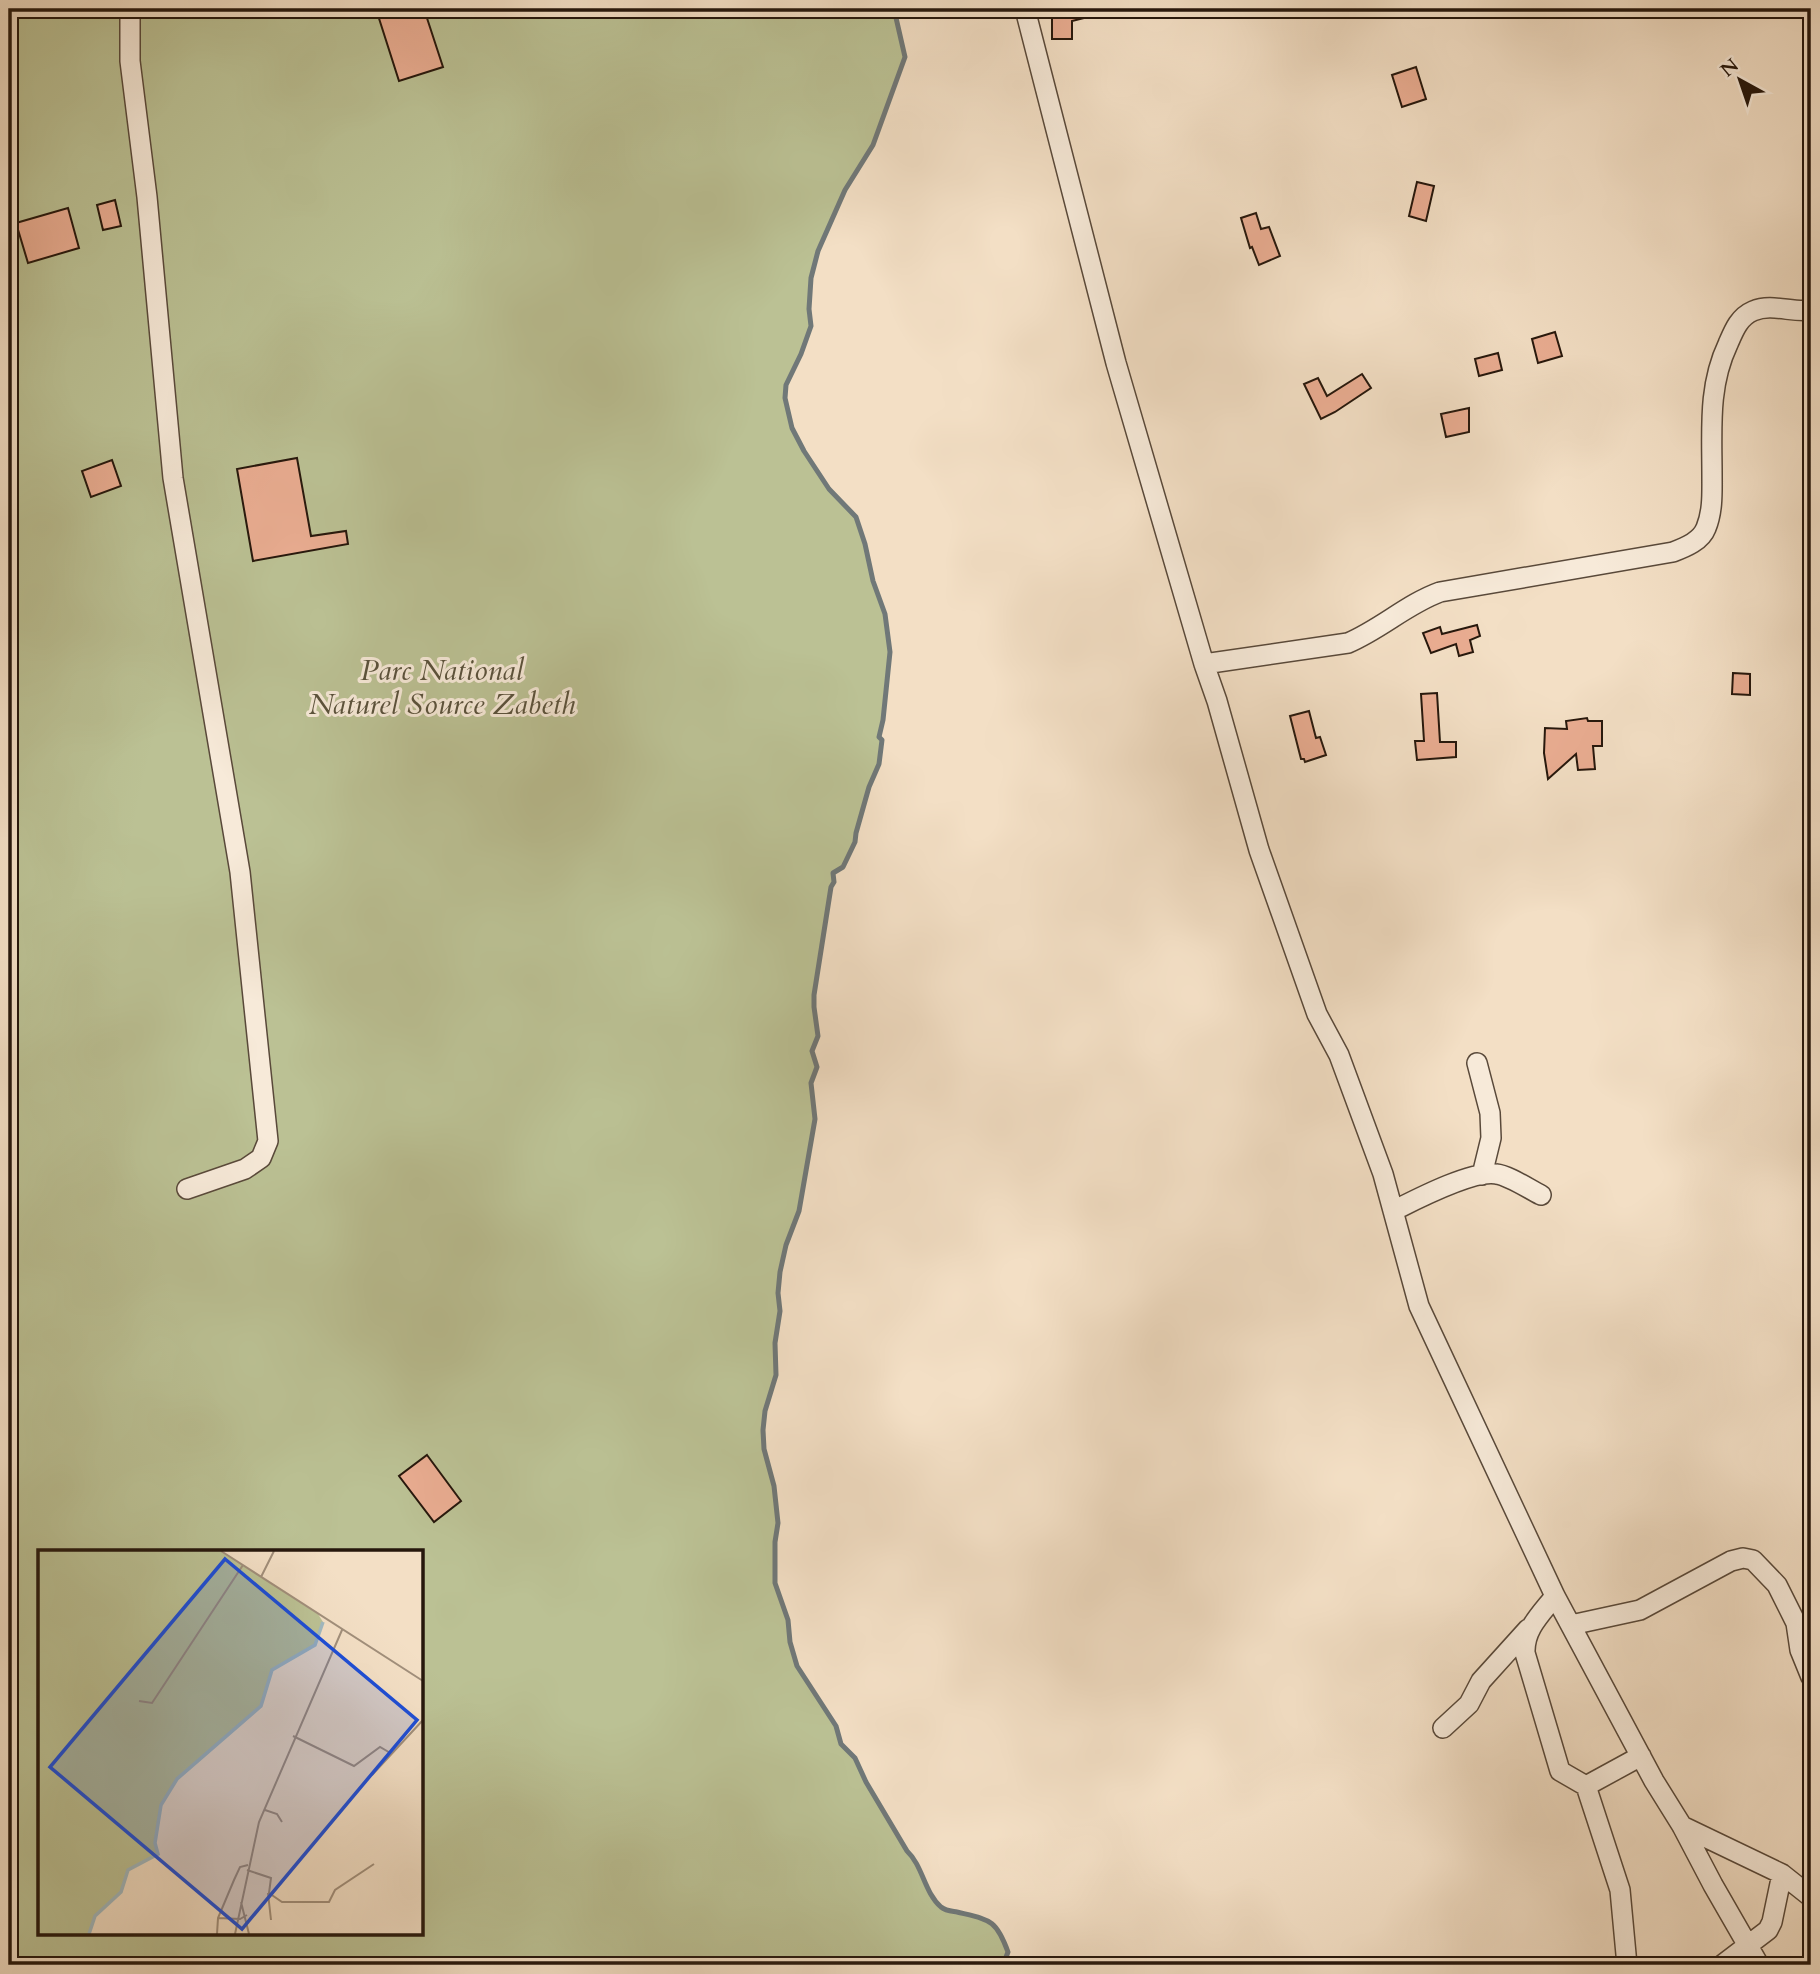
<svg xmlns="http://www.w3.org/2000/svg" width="1820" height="1974" viewBox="0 0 1820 1974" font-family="Cardo,serif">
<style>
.green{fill:#bbc194;stroke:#706c50;stroke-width:2;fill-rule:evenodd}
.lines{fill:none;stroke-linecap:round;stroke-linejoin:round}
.stream{stroke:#707878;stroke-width:5}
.building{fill:#eaad92;stroke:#26170c;stroke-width:2}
.street-casing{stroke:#59493a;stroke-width:22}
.street{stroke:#f7ead9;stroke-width:19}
.labels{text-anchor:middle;stroke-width:6;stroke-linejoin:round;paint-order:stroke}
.park-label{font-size:30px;font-style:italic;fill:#5a523c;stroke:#f7ead9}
.inset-river{fill:none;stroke:#a1b9c0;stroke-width:3.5}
.inset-road{fill:none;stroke:#a18f7b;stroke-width:2}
.view{fill:#1d4ed8;fill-opacity:0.15;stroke:#1d4ed8;stroke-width:3.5}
.inset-edge{fill:none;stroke:#26170c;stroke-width:3.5}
</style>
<rect width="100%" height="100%" fill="#f3dfc5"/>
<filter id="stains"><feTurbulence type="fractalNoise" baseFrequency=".00286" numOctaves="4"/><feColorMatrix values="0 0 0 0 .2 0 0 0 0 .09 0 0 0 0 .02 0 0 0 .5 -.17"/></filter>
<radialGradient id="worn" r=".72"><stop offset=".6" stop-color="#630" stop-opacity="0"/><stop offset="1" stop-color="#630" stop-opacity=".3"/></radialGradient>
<path class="green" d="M9,9H894L905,57L873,145L845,190L818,251L811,278L809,309L811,326L801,354L786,385L785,398L792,428L804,451L829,489L856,517L865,544L873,581L885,614L890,652L883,720L879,737L882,740L879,764L869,787L856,833L855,842L843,867L834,873V882L831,887L814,995V1007L818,1036L812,1051L817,1067L811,1083L815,1119L799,1211L786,1245L780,1272L778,1293L780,1311L775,1343L776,1375L765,1411L763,1430L764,1449L774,1486L778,1523L775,1542V1583L788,1620L790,1642L797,1666L836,1726L841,1744L855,1758L866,1782L907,1851C923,1866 924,1892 941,1907C946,1910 951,1911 957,1912C990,1920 996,1919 1008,1952L1003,1965H9ZM40,1552H422V1934H40Z"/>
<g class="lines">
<path class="stream" d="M894,9L905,57L873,145L845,190L818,251L811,278L809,309L811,326L801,354L786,385L785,398L792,428L804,451L829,489L856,517L865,544L873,581L885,614L890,652L883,720L879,737L882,740L879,764L869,787L856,833L855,842L843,867L833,873L834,882L831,887L814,995V1007L818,1036L812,1051L817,1067L811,1083L815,1119L799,1211L786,1245L780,1272L778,1293L780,1311L775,1343L776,1375L765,1411L763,1430L764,1449L774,1486L778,1523L775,1542V1583L788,1620L790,1642L797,1666L836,1726L841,1744L855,1758L866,1782L907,1851C923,1866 924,1892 941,1907C946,1911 951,1911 957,1912C990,1920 996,1919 1008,1952L1003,1965"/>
</g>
<path class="building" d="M376,9H424L443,67L399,81Z
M1052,9H1100V14L1072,21V39H1052Z
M1416,67L1426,99L1402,107L1392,75Z
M1417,182L1434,186L1426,221L1409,216Z
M115,200L121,226L103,230L97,205Z
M68,208L79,248L28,263L16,223Z
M1256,213L1261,229L1269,227L1280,256L1259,265L1252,247L1250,248L1241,218Z
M1555,332L1562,356L1538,363L1532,339Z
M1498,353L1502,370L1479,376L1475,359Z
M1362,374L1371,388L1335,412L1321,419L1304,384L1318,378L1327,396Z
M1469,408V432L1446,437L1441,414Z
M297,458L311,536L346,531L348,544L253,561L237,469Z
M112,460L121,486L91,497L82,471Z
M1477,625L1480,636L1470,640L1473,652L1459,656L1456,644L1431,653L1423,633L1440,627L1442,634Z
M1733,673L1750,674V695L1732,694Z
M1437,693L1440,742H1456V757L1417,760L1415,741H1424L1421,694Z
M1309,711L1316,738L1320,737L1326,755L1305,762L1304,759H1301L1290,716Z
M1587,718L1588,721H1602V746H1593L1595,769L1578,770L1576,754L1548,779L1544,753L1545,728L1567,729L1566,721Z
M427,1455L461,1501L434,1522L399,1476Z"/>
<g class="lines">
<g class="street-casing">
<path id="street" d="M130,9V61L147,197L173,478L240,872L268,1141L261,1158L245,1169L187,1189
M1025,9L1116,363L1204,664L1217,701L1259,850L1317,1014L1339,1055L1383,1174L1419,1306L1555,1596L1654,1781L1682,1826L1713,1885L1759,1965
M1204,664L1348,643C1381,629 1407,604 1440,592L1673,552C1686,547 1701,541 1706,528C1713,511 1712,492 1712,475C1712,429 1708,386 1728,344C1734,330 1739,317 1753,311C1772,303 1792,313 1811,310
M1477,1063L1490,1113L1491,1138L1482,1175
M1393,1211C1415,1200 1472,1170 1496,1174C1508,1175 1529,1189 1541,1195
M1555,1596C1541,1614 1524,1629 1525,1653L1560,1771L1586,1786L1620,1890L1627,1965
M1571,1625L1640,1610L1731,1561L1743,1558L1753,1560L1777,1585L1796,1623L1800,1650L1811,1654
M1800,1650L1811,1677
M1443,1728L1469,1704L1481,1681L1528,1629
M1586,1786L1641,1756
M1682,1826L1782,1874L1811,1897
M1722,1965L1768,1930L1772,1922L1782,1874"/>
</g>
<use href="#street" class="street"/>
</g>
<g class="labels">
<g class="park-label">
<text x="442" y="680">Parc National<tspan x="442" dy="34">Naturel Source Zabeth</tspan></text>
</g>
</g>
<g transform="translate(38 1550)">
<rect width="385" height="385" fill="#f3dfc5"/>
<path d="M0,1H183L280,64L285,72L277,95L234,120L223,156L139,229L123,255L117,293L120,304L90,320L83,342L57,366L51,384H0Z" fill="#bbc194"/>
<path class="inset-river" d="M51,384L57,366L83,342L90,320L120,304L117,293L123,255L139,229L223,156L234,120L277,95L285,72"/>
<path class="inset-road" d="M183,1L385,131M223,27L236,1M101,151L114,153L205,15M255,186L316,216L342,197L354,204M334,225L385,170M227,260L239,264L244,272M209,320L233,328L231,343L244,352H291L297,340L336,314M230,343L233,370M203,352L211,384M180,368L202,369L209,365M179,384L180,368L196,330L202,317L210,315M197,384L221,272L304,80"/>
<path class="view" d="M187,9L379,170L204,379L12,217Z"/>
<rect width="385" height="385" class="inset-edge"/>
</g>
<rect width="1820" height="1974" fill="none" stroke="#f3dfc5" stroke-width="35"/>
<rect x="10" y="10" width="1799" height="1953" fill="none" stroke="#26170c" stroke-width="3.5"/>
<rect x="18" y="18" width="1785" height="1939" fill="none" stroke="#26170c" stroke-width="2"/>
<g transform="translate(1740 80) rotate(320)" stroke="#f7ead9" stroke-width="5" paint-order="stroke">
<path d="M0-5L12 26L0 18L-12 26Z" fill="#26170c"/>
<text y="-10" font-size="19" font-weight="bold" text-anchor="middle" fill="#26170c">N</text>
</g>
<rect width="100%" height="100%" filter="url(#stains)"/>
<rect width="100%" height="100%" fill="url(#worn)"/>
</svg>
